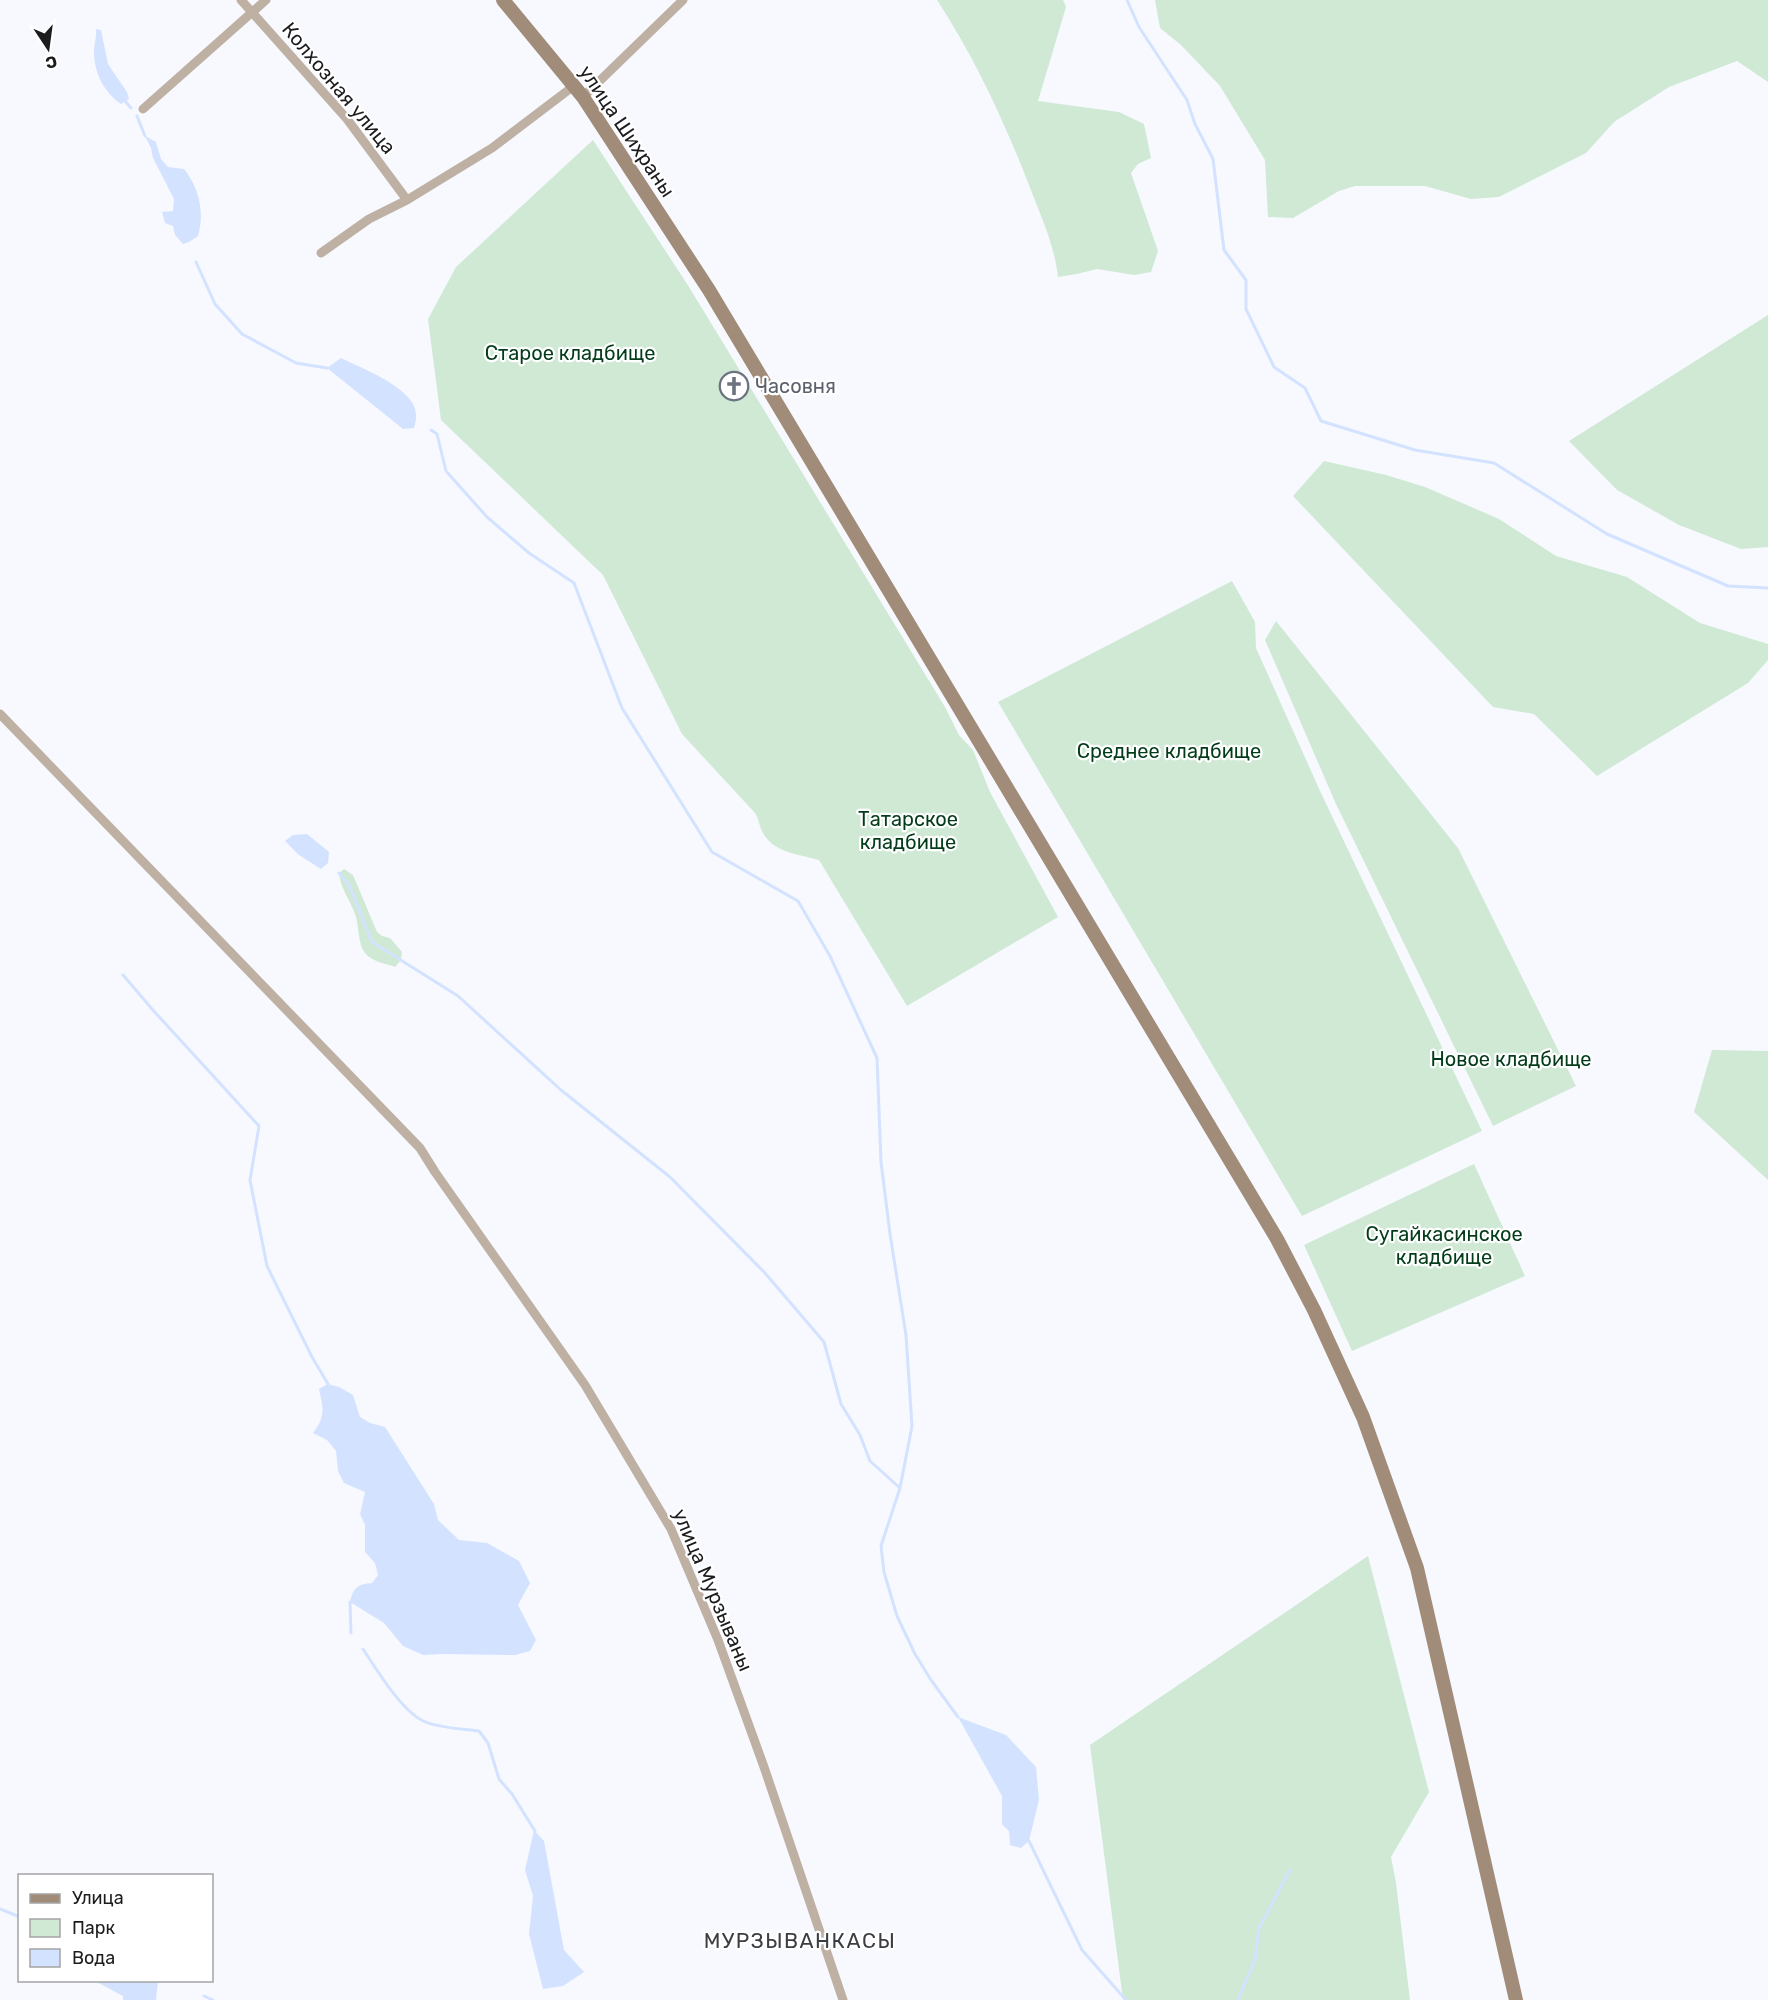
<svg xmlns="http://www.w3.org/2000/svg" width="1768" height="2000" viewBox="0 0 1768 2000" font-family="Rubik,sans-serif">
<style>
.green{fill:#cfe9d4}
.water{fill:#d3e3ff}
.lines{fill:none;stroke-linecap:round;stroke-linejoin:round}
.stream{stroke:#d3e3ff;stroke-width:3}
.street{stroke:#beb0a3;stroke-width:9}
.secondary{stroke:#a18c7a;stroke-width:14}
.labels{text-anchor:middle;stroke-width:4.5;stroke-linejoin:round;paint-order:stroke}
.street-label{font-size:20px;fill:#1c1c1e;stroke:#fff}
.park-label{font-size:20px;fill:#023c19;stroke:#fff}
.worship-label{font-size:20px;fill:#5b616d;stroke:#fff;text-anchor:start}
.neighbourhood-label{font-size:21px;letter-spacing:1.5px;fill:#3d3e43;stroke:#fff}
</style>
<rect width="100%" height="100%" fill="#f7f9ff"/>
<path class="green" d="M937,0H1063L1066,7L1038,101L1119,112L1144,124L1151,158L1138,164L1131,173L1158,251L1151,272L1134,275L1097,269L1077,274L1058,277C1054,243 1041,217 1029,185C1004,121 975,58 937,0Z
M1155,0H1768V82L1737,61L1669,87L1614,122L1586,153L1499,197L1471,199L1425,186H1355L1339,191L1293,218L1268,217L1265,160L1220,86L1181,45L1160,28Z
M593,140L689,287L945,707L959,735L973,750L990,792L1058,917L907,1006L819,860C799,854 772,853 762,831C759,825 759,819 755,813L682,734L603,575L441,420L428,319L456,267Z
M1768,315V547L1741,549L1679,525L1617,490L1569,441Z
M1324,461L1386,475L1425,487L1499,519L1556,556L1627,577L1700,623L1768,644V660L1748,683L1597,776L1534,714L1493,707L1293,496Z
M1232,581L1255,622L1256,648L1320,791L1482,1131L1302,1216L998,702Z
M1276,621L1458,848L1576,1086L1493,1126L1336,804L1265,640Z
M344,869L353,875L377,932L382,936L390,938L402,952L401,960L395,967C385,963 372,962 365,953C358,944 359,928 356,917C351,901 340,888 339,873Z
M1712,1050L1768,1051V1180L1694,1112Z
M1474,1164L1525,1276L1352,1351L1304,1245Z
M1368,1556L1429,1792L1391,1857L1396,1883L1410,2000H1123L1090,1745Z"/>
<path class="water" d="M96,29L101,30L108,64L127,92L129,99L121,104C104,92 94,73 94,52C94,44 97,37 96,29Z
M145,136L156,142L161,159L168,167L184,169C199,187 205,213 198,236L189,242L183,244L175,235L173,226L165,223L162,212L173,211L174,199L153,158L151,148Z
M341,358C361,368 415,388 416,414C417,418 415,424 414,428L403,429L327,368Z
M307,834L329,852L328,863L321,869L299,855L285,841L293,835Z
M328,1384L339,1387L353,1395L360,1417L370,1423L385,1427L434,1504L438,1520L459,1540L487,1543L519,1561L530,1583L518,1605L536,1640L530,1651L515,1655L443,1654L423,1655L403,1646L384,1623L350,1602C353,1588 358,1584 372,1583L378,1575L375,1563L365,1552V1525L360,1514L365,1492L344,1483L338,1471L336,1451L327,1440L313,1433C326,1416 323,1408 319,1389Z
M958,1717L1006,1735L1036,1767L1039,1800L1029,1841L1021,1848L1010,1845L1009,1831L1002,1824V1796Z
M534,1830L544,1841L564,1950L584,1972L563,1986L543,1989L529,1934L533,1896L525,1870Z
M95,1981H158L156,2000H123V1996Z"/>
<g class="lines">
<path class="stream" d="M1127,0L1139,27L1187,100L1195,124L1213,159L1224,250L1246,280V309L1274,367L1305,388L1321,421L1415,450L1494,463L1607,534L1728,586L1768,588
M125,101L131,108
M137,116L145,136
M196,262L215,304L242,334L296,363L327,368
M431,430L437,434L446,471L487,517L529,553L574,583L622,708L712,852L798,901L830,956L877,1058L881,1162L890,1234L906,1335L912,1426L900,1488L881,1546L884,1572L897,1616L915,1654L931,1680L958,1717
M339,873L349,885L372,942L458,996L561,1090L670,1177L765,1273L824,1342L841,1404L860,1435L870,1461L900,1488
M123,975L152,1009L259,1126L250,1180L267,1266L312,1357L328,1384
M350,1602L351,1633
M363,1649C377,1670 400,1709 423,1721C438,1728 463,1729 479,1731L488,1743L499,1779L512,1794L535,1831
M1029,1841L1082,1950L1126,2000
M0,1909L20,1917
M204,1996L213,2000
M1238,2000L1255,1959L1259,1928L1290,1870"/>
<path class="street" d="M241,0L347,119L407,200
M583,97L683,0
M143,109L266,0
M321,253L369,219L407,200L492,148L575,85
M0,714L420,1148L435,1172L585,1385L671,1529L718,1640L764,1767L843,2000"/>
<path class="secondary" d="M503,0L583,97L709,290L1277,1239L1314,1310L1363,1417L1417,1568L1516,2000"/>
</g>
<defs>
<g id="church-ring" transform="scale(1.5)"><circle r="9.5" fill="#fff" stroke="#6b7280" stroke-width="1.5"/><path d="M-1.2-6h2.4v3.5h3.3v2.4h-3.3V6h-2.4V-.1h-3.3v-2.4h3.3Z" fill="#6b7280"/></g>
</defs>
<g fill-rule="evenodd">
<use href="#church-ring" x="734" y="386"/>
</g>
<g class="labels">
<g class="street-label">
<text transform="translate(339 88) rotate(50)" y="7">Колхозная улица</text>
<text transform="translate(627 131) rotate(56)" y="7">улица Шихраны</text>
<text transform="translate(713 1590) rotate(67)" y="7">улица Мурзываны</text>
</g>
<g class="park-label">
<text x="570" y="360">Старое кладбище</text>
<text x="1169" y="758">Среднее кладбище</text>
<text x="908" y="826">Татарское<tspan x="908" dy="23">кладбище</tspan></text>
<text x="1511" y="1066">Новое кладбище</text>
<text x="1444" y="1241">Сугайкасинское<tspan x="1444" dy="23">кладбище</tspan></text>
</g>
<g class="worship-label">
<text x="755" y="393">Часовня</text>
</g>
<g class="neighbourhood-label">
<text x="800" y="1948">МУРЗЫВАНКАСЫ</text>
</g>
</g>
<rect x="18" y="1874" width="195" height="108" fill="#ffffff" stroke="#a4a4a5" stroke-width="1.5"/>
<rect x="30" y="1894" width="30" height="9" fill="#a18c7a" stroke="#a4a4a5" stroke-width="1.5"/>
<text x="72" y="1904" font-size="18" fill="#1c1c1e">Улица</text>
<rect x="30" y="1919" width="30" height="18" fill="#cfe9d4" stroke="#a4a4a5" stroke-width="1.5"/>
<text x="72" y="1934" font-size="18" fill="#1c1c1e">Парк</text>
<rect x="30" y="1949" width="30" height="18" fill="#d3e3ff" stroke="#a4a4a5" stroke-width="1.5"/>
<text x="72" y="1964" font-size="18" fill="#1c1c1e">Вода</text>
<g transform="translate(48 48) rotate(167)" stroke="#ffffff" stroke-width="4.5" paint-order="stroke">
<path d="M0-4.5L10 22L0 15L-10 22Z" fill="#1c1c1e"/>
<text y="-9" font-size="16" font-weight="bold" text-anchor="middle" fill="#1c1c1e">С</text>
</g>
</svg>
